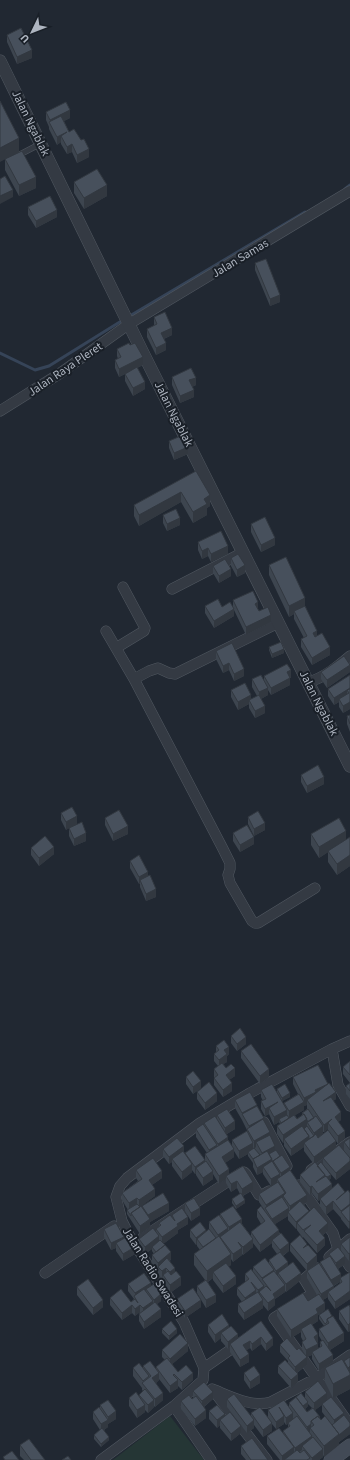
<svg xmlns="http://www.w3.org/2000/svg" width="350" height="1460" viewBox="0 0 350 1460" font-family="'Source Sans 3',sans-serif">
<style>
.garden{fill:#253635}
.lines{fill:none;stroke-linecap:round;stroke-linejoin:round}
.stream{stroke:#364458;stroke-width:3}
.service-casing{stroke:#515861;stroke-width:6}
.minor-casing{stroke:#515861;stroke-width:11}
.tertiary-casing{stroke:#515861;stroke-width:13}
.secondary-casing{stroke:#515861;stroke-width:15}
.service{stroke:#343a43;stroke-width:5}
.minor{stroke:#343a43;stroke-width:10}
.tertiary{stroke:#343a43;stroke-width:12}
.secondary{stroke:#424a56;stroke-width:14}
.wall{fill:#3d454f;fill-rule:evenodd}
.shaded-wall{fill:#323840}
.building{fill:#47505c;stroke:#323840}
.labels{text-anchor:middle;stroke-width:4;stroke-linejoin:round;paint-order:stroke}
.street-label{font-size:12px;fill:#aeb5c0;stroke:#191f27}
</style>
<rect width="100%" height="100%" fill="#212832"/>
<path class="garden" d="M170,1416L204,1460H113Z"/>
<g class="lines">
<path class="stream" d="M345,189L350,185
M128,317L305,212
M0,353L35,370L49,366L123,320"/>
<g class="service-casing">
<path id="service" d="M17,156L40,144"/>
</g>
<g class="minor-casing">
<path id="minor" d="M0,411L59,374L129,324L350,191
M172,589L242,553
M106,631L134,679L222,847L230,863V869L228,875L230,883L252,921L255,923H258L315,888
M116,648L144,631L145,628L123,587
M134,679L149,671L158,668L169,673L175,674L278,623
M309,682C325,677 337,667 350,656
M332,1049L338,1085L350,1106
M264,1122L287,1166
M311,1170L350,1142
M299,1185L333,1233L338,1249L350,1267
M143,1237L241,1173L244,1172L246,1174L259,1195H262L269,1191
M329,1257L350,1239
M317,1268L304,1279L312,1292V1294L274,1318L350,1425
M45,1273L114,1226
M204,1368L240,1343
M212,1389C230,1396 252,1408 271,1402L317,1378L350,1355
M212,1389L267,1460
M174,1406L211,1460
M101,1460L174,1406L203,1380L204,1368L184,1322L129,1235L122,1221L116,1197L120,1186L127,1178L200,1123L250,1093L332,1049L350,1041"/>
</g>
<g class="tertiary-casing">
<path id="tertiary" d="M0,61L142,351L350,766"/>
</g>
<g class="secondary-casing">
<path id="secondary" d="M331,1460L350,1446"/>
</g>
<use href="#service" class="service"/>
<use href="#minor" class="minor"/>
<use href="#tertiary" class="tertiary"/>
<use href="#secondary" class="secondary"/>
</g>
<path class="wall" d="M7,35L32,58L17,64L7,42Z
M46,112L70,118L64,121L69,132L89,157L77,163L72,152L67,154L61,144V142L57,145L49,129V127L46,120Z
M5,159L36,188L19,196L5,170Z
M74,182L107,196L84,209L74,193Z
M28,207L57,217L36,228L28,215Z
M255,263L280,302L270,306L255,270Z
M154,317L172,335L164,339L166,350L156,355L147,337V329L154,326Z
M117,349L143,365L137,368L145,389L133,396L125,381V374L119,377L115,368V360L118,359L117,356Z
M172,377L196,385L192,387L194,397L180,403L172,385Z
M169,441L188,454L174,460L169,448Z
M196,471L210,506L207,508V515L193,523L181,502L139,526L134,516V505Z
M163,515L180,525L167,531L163,523Z
M251,524L275,545L261,552L251,532Z
M198,542L228,554L211,562L208,556L202,559L198,550Z
M231,558L245,573L237,577L231,566Z
M269,565L305,608L317,636L330,655L312,665L301,647V639L304,638L294,619V614L289,617L269,575Z
M213,566L231,576L219,583L213,573Z
M233,600L258,609V610L259,611L271,622L246,635L234,610V616L214,628L205,613V606L233,607Z
M269,647L284,653L272,658L269,650Z
M216,651L244,676L234,681L229,670L223,673L216,659Z
M350,665V672L327,688L321,679V672Z
M350,675V709L343,713L339,707V702L334,705L328,696V689Z
M264,676L291,678H290V685L271,695L268,690V695L261,699L265,713L255,718L249,708V704L238,710L231,697V690L251,700L257,696L252,687V679L264,681Z
M350,715V732L347,724V716Z
M301,775L324,784L307,793L301,782Z
M61,813L77,824L71,827L86,841L74,846L69,836V828L66,830L61,820Z
M248,817L265,830L254,836L248,824Z
M105,818L128,834L113,841L105,825Z
M233,833L254,844L240,852L233,841Z
M311,834L346,840L350,837V866L337,875L328,862V852L319,858L311,845Z
M31,848L54,854L39,866L31,855Z
M130,861L148,876L156,897L146,901L140,887V884H139L130,868Z
M231,1036L246,1044L237,1051L231,1043Z
M216,1046L229,1054L227,1056V1062L223,1064L226,1068L235,1076L229,1080L232,1091L223,1097L214,1085V1069L218,1066L214,1061V1054L216,1053Z
M241,1051L269,1077L260,1084L241,1058Z
M350,1061V1083L343,1074V1067Z
M186,1077L201,1088L193,1094L186,1084Z
M293,1077L328,1084L336,1099L333,1101L341,1120L338,1122L345,1138L338,1144L336,1141V1147L344,1151V1142L350,1138V1169L336,1180L323,1165V1158L325,1157L316,1164L331,1178L329,1180L332,1189L345,1193H350L349,1229L341,1219V1218L333,1209L326,1215L320,1206V1200L318,1201L312,1193L310,1195L300,1182V1175L313,1163L304,1151V1147L291,1156L284,1146V1142L283,1143L277,1134V1126L280,1124L279,1122L274,1125L269,1114L265,1116L261,1109V1101H263L261,1097V1090L284,1106V1103L298,1094L293,1084ZM304,1105V1106L307,1105V1109L302,1113V1115L297,1119L295,1115L304,1110ZM328,1129V1131L323,1134V1132H324Z
M350,1083V1099L346,1094V1086Z
M277,1089L290,1097L282,1101L277,1093Z
M197,1092L217,1101L205,1110L197,1099Z
M235,1100L257,1106L270,1136L275,1150L290,1171L307,1202L304,1205L309,1212L328,1231L323,1235L325,1245L317,1253L304,1238V1237L303,1238L297,1230V1229H296L288,1220V1216L275,1224L289,1251L283,1256L288,1266L301,1280L286,1292L285,1291V1292L275,1299V1305L268,1311L263,1305V1308L244,1320L238,1312V1304L242,1302L237,1295V1288L245,1282V1274L253,1272V1267L269,1263V1260L277,1254L272,1247V1243L260,1252L253,1243V1247L243,1255L242,1254V1255L233,1262L231,1259V1265L229,1266L236,1284L223,1293L213,1280V1278L208,1282L216,1302L206,1308L197,1293V1286L205,1280L194,1265V1254L200,1250L197,1246V1244L196,1245L190,1237V1230L206,1232L209,1229V1222L220,1216V1214L242,1224L251,1236V1232L261,1224L257,1217V1210L265,1211L259,1202V1194L271,1186L263,1174V1172L257,1175L253,1167V1163L248,1156V1154L239,1159L234,1151V1157L225,1163L229,1174L253,1190L243,1196L245,1203L236,1209L232,1203V1199L240,1194L237,1188L231,1192L226,1183V1179L219,1184L213,1174V1179L203,1186L196,1175V1174H195L192,1170V1172L182,1180L172,1166V1162L169,1164L163,1156V1149L184,1152L185,1154V1153L205,1161V1154L207,1153L196,1137V1129L204,1127V1123L217,1119V1115L235,1129L227,1134L228,1140L232,1146V1140L247,1131V1130L242,1120L235,1108Z
M136,1170L162,1178L152,1185L155,1196L139,1207L142,1208V1206L169,1211L150,1222V1227L140,1234L127,1214V1210H128L122,1200V1193L138,1181L136,1178Z
M185,1203L200,1215L191,1221L185,1211Z
M172,1215L188,1224L178,1230V1233L163,1244L171,1259L170,1261L181,1285L170,1293L163,1283V1278L162,1279L158,1274V1270L152,1263V1255L154,1254L152,1251V1249L145,1254L139,1246V1239L156,1232V1229L159,1226V1223L172,1217Z
M104,1229L124,1239L135,1254L123,1261L116,1251V1248L111,1250L104,1237Z
M350,1237V1260L349,1261L341,1251V1244Z
M290,1244L307,1245L317,1263L310,1268L320,1264V1262L329,1257V1254L345,1264L338,1269L341,1278L350,1272V1299L335,1309L328,1299V1297L323,1300L325,1310L318,1315V1321L312,1325L318,1342H317L318,1348L320,1347V1342L322,1341L319,1336V1329L324,1326L319,1319V1315L328,1309L344,1341L330,1350L333,1362L319,1371L312,1359V1355L307,1357V1365L297,1373L298,1382L291,1388L278,1373V1366L288,1363V1361L280,1352V1345L297,1350L305,1355L302,1349V1342L303,1341L301,1337V1332L291,1338L277,1316V1309L308,1301L317,1295L307,1278V1271L290,1251ZM340,1282V1284L334,1288V1286Z
M128,1284L151,1286L161,1301L157,1304L161,1317L144,1329L139,1321V1314L140,1312L135,1316L132,1313L122,1320L110,1305V1298L131,1302L134,1299L128,1291Z
M77,1287L103,1307L93,1315L77,1295Z
M177,1299L201,1307L185,1318L177,1306Z
M350,1307V1331L348,1332L339,1319V1311Z
M261,1321L273,1345L266,1351L261,1344L252,1351L250,1348L246,1350L249,1362L240,1367L230,1352V1347L228,1349L221,1341V1338L215,1343L208,1332V1325L229,1327L238,1338Z
M162,1329L177,1333L169,1340L162,1333Z
M162,1350L188,1351L172,1364L178,1372L193,1380L182,1390L178,1386V1388L170,1393L159,1379V1380L156,1383L163,1400L155,1407L154,1406V1407L148,1413L145,1410V1412L137,1418L129,1406V1398L139,1396V1395L143,1391L142,1390V1388L133,1376V1368H143V1366L156,1369V1367L165,1360L162,1357Z
M350,1357V1389L333,1398L325,1382V1368L344,1361Z
M244,1373L260,1383L250,1389L244,1380Z
M193,1391L213,1399L204,1407L206,1418L195,1426L181,1409V1401L192,1399L193,1398Z
M305,1392L327,1400L344,1416L350,1423V1434L339,1442V1445L324,1457L323,1455V1457L319,1460H280L267,1444V1436L283,1433V1431L288,1428V1424L286,1425L284,1422V1424L276,1429L272,1424V1431L263,1437L254,1425V1428L247,1433L227,1407V1399L251,1416V1413L268,1417V1410L289,1407V1403L305,1398ZM308,1404L312,1408L307,1412L305,1409L308,1406ZM322,1405V1412L325,1416L321,1420L315,1410Z
M100,1405L116,1419L108,1424V1427L104,1430L109,1440L101,1447L94,1439V1435L100,1430L93,1419V1412L100,1408Z
M209,1411L225,1416L241,1433L231,1441L220,1428V1425L217,1428L209,1419Z
M20,1445L45,1460H24L20,1456Z
M241,1446L268,1460H246L241,1454Z"/>
<path class="shaded-wall" d="M32,50V58L17,64V57Z
M70,110V118L52,127L50,123V120Z
M67,132L61,136V142L57,145V137Z
M19,138V152L0,162V148Z
M72,144V152L67,154V147Z
M89,149V157L77,163V155Z
M36,177V188L19,196V185Z
M107,185V196L84,209V198Z
M13,190V197L0,204V196Z
M57,210V217L36,228V221Z
M280,295V302L270,306V299Z
M172,328V335L161,340V333Z
M166,343V350L156,355V348Z
M143,357V365L119,377V369Z
M196,378V385L189,388V380Z
M145,382V389L133,396V388Z
M194,390V397L180,403V396Z
M188,447V454L174,460V453Z
M181,492V502L139,526V515Z
M210,495V506L207,508V515L193,523V512L204,499Z
M180,518V525L167,531V524Z
M275,538V545L261,552V545Z
M228,546V554L211,562V554Z
M208,548V556L202,559V551Z
M245,565V573L237,577V570Z
M231,569V576L219,583V576Z
M305,598V609L294,611V614L289,617V606Z
M258,602V609L255,611V604Z
M234,609V616L214,628V621Z
M271,615V622L246,635V627Z
M317,631V638L313,640V633Z
M330,647V655L312,665V658Z
M284,649V653L272,658V654Z
M229,663V670L223,673V666Z
M350,665V672L327,688V680Z
M244,669V676L234,681V674Z
M291,670V678H290V685L271,695V688L287,672Z
M268,688V695L259,700V692Z
M350,688V695L347,690V697L339,699V702L334,705V698Z
M251,695V703L249,700V704L238,710V702Z
M350,702V709L343,713V706Z
M265,706V713L255,718V711Z
M324,777V784L307,793V786Z
M77,816V824L66,830V822Z
M265,823V830L254,836V829Z
M128,826V834L113,841V834Z
M346,831V841L319,858V847Z
M86,833V841L74,846V839Z
M254,837V844L240,852V845Z
M54,847V854L39,866V858Z
M350,855V866L337,875V864Z
M148,872V879L140,880V884H139V877Z
M156,889V897L146,901V894Z
M246,1037V1044L237,1051V1044Z
M229,1047V1054L227,1056V1062L219,1067V1060L224,1050Z
M235,1068V1076L226,1082V1075Z
M269,1069V1077L260,1084V1076Z
M201,1081V1088L193,1094V1087Z
M232,1083V1091L223,1097V1090Z
M328,1084V1091L307,1100V1105L304,1106V1098L315,1090Z
M336,1092V1099L323,1109V1101Z
M217,1093V1101L205,1110V1103Z
M290,1093V1097L282,1101V1098Z
M278,1102L269,1108V1114L265,1116V1109Z
M304,1102V1110L289,1119V1111Z
M257,1105V1112L242,1114V1120V1113Z
M287,1110V1118L279,1119V1122L274,1125V1117Z
M341,1112V1120L335,1125V1117Z
M264,1118V1125L249,1134V1126Z
M307,1119V1127L284,1139V1142L283,1143V1135Z
M332,1119L328,1123V1129L324,1132V1125Z
M235,1121V1129L225,1135V1128Z
M323,1126V1134L314,1140V1133Z
M345,1131V1138L338,1144V1136Z
M270,1132V1140L256,1142V1147L254,1149V1141Z
M309,1136V1144L304,1143V1147L291,1156V1149Z
M228,1137V1144L218,1151V1144Z
M336,1141V1148L314,1165V1157Z
M253,1143V1150L248,1152V1154L239,1159V1151Z
M217,1145V1153L209,1157V1150Z
M184,1146V1153L172,1159V1162L169,1164V1157Z
M275,1146V1153L262,1160V1153Z
M234,1149V1157L222,1165V1157Z
M272,1159V1167H263V1172L257,1175V1168Z
M205,1160V1167L196,1168V1174H195V1167Z
M350,1161V1169L336,1180V1173Z
M192,1164V1172L182,1180V1172Z
M290,1167V1175L281,1180V1173Z
M229,1169V1177L226,1176V1179L219,1184V1176Z
M162,1171V1178L149,1187V1180Z
M213,1171V1179L203,1186V1178Z
M280,1174V1181L277,1179V1183L271,1187V1179Z
M331,1175V1178L325,1183V1179Z
M237,1181V1188L231,1192V1184Z
M253,1182V1190L242,1196V1189Z
M332,1184V1191L320,1199V1200L318,1201V1194Z
M312,1186V1193L310,1195V1187Z
M155,1189V1196L139,1208V1200Z
M285,1193V1200L283,1196V1202L266,1210V1205Z
M307,1195V1202L290,1214V1206Z
M137,1198V1205L129,1211V1203Z
M245,1200V1203L236,1209V1206Z
M333,1201V1209L326,1215V1207Z
M169,1203V1211L150,1222V1227L140,1234V1226L148,1221V1215Z
M350,1204V1211L341,1212V1218V1211Z
M200,1208V1215L191,1221V1213Z
M289,1208V1214L288,1212V1216L272,1226V1219Z
M309,1211V1218L297,1223V1229H296V1222Z
M188,1217V1224L178,1230V1233L162,1245V1237L177,1224Z
M242,1219V1226L229,1235V1227Z
M350,1221V1228L349,1229V1222Z
M328,1223V1231L319,1238V1231Z
M228,1228V1236L220,1237V1241L218,1242V1235Z
M206,1230V1238L197,1239V1244L196,1245V1238Z
M279,1230V1238L272,1240V1243L260,1252V1245Z
M159,1236V1244L152,1247V1249L145,1254V1247Z
M124,1237V1244L116,1243V1248L111,1250V1243Z
M325,1238V1245L317,1253V1245Z
M253,1239V1247L243,1255V1247Z
M289,1243V1251L280,1257V1250Z
M135,1247V1254L123,1261V1254Z
M242,1248V1255L233,1262V1254Z
M171,1252V1259L160,1269L158,1267V1263Z
M350,1253V1260L349,1261V1254Z
M231,1254V1265L216,1276L213,1272V1278L207,1282V1271Z
M317,1255V1263L307,1271V1264Z
M345,1256V1264L336,1270V1263Z
M288,1262V1270L278,1273V1277L276,1278V1271Z
M166,1268V1275H163L162,1279V1271Z
M175,1268V1275L170,1280V1272Z
M274,1270V1277L262,1279V1286V1278Z
M301,1273V1280L286,1292V1284Z
M341,1274V1280L340,1278V1282L331,1287V1280Z
M236,1276V1284L223,1293V1286Z
M181,1277V1285L170,1293V1285Z
M151,1283V1290L146,1289V1293L135,1297V1293Z
M285,1285V1292L275,1299V1305L268,1311V1303L273,1294Z
M264,1286V1293L259,1292V1296L258,1298V1290Z
M334,1286V1293L328,1292V1297L321,1301V1294Z
M256,1290V1298L245,1306V1298Z
M350,1291V1299L335,1309V1302Z
M161,1294V1301L154,1307V1300Z
M216,1295V1302L206,1308V1300Z
M103,1300V1307L93,1315V1308Z
M201,1300V1307L185,1318V1311Z
M263,1300V1308L244,1320V1313Z
M153,1301V1309L143,1316V1308Z
M325,1303V1310L318,1315V1321L302,1331L301,1329V1332L291,1338V1330L316,1309Z
M132,1305V1313L122,1320V1313Z
M140,1305V1312L135,1316V1309Z
M161,1309V1317L144,1329V1322Z
M350,1323V1331L348,1332V1325Z
M229,1325V1332L221,1333V1338L215,1343V1335Z
M177,1329V1333L169,1340V1336Z
M344,1333V1341L328,1351V1343Z
M238,1334V1341L230,1344V1347L228,1349V1342Z
M318,1334V1342L314,1344V1337Z
M261,1337V1344L252,1351V1344Z
M273,1338V1345L266,1351V1344Z
M250,1341V1348L243,1353V1345Z
M188,1343V1351L170,1366V1359Z
M318,1344V1351L312,1352V1355L307,1357V1365L295,1374V1367L306,1357V1350Z
M249,1354V1362L240,1367V1360Z
M333,1355V1362L319,1371V1364Z
M350,1366V1374L348,1368Z
M159,1373V1380L152,1386V1378Z
M193,1373V1380L182,1390V1382Z
M298,1374V1382L291,1388V1380Z
M260,1375V1383L250,1389V1382Z
M350,1375V1389L333,1398V1384Z
M178,1380V1388L170,1393V1386Z
M213,1392V1399L202,1408V1401Z
M163,1393V1400L155,1407V1399Z
M327,1393V1401L314,1411V1403Z
M154,1400V1407L148,1413V1405Z
M308,1402V1406L302,1411V1407Z
M145,1405V1412L137,1418V1410Z
M206,1410V1418L195,1426V1419Z
M116,1411V1419L108,1424V1427L101,1432V1424L108,1420V1417Z
M293,1413V1420L286,1425V1418Z
M344,1413V1420L334,1428V1420Z
M225,1414V1421L220,1420V1425L217,1428V1420Z
M284,1416V1424L276,1429V1422Z
M254,1420V1428L247,1433V1426Z
M272,1423V1431L263,1437V1430Z
M311,1424V1429L310,1428V1432L307,1434V1427Z
M241,1426V1433L231,1441V1434Z
M350,1426V1434L339,1442V1445L324,1457V1446Z
M312,1436V1443L302,1446V1450L295,1455V1448Z
M109,1437V1440L101,1447V1444Z
M294,1447V1455L286,1460H282V1456Z
M323,1449V1457L319,1460H312V1458Z"/>
<path class="building" d="M21,28L32,50L17,57L7,35Z
M0,101L19,138L0,148Z
M66,102L70,110L50,120L46,112Z
M61,116L69,132L74,129L81,140L84,139L89,149L77,155L72,144L67,147L61,136L67,132L57,137L49,122Z
M22,151L36,177L19,185L5,159Z
M97,169L107,185L84,198L74,182Z
M5,176L13,190L0,196V179Z
M50,196L57,210L36,221L28,207Z
M266,259L280,295L270,299L255,263Z
M165,312L172,328L161,333L166,343L156,348L147,329L157,324L154,317Z
M129,343L130,345L135,343L143,357L119,369L115,360L121,357L117,349Z
M137,367L145,382L133,388L125,374Z
M191,368L196,378L189,380L194,390L180,396L172,377Z
M183,435L188,447L174,453L169,441Z
M196,471L210,495L204,499L207,504L193,512L181,492L139,515L134,505Z
M176,509L180,518L167,524L163,515Z
M265,517L275,538L261,545L251,524Z
M221,531L228,546L211,554L208,548L202,551L198,542Z
M238,554L245,565L237,570L231,558Z
M286,557L305,598L289,606L269,565Z
M225,559L231,569L219,576L213,566Z
M253,591L258,602L255,604L259,611L268,607L271,615L246,627L233,600Z
M218,599L222,607L230,602L234,609L214,621L205,606Z
M305,606L317,631L313,633L315,637L322,633L330,647L312,658L301,639L307,636L294,611Z
M281,642L284,649L272,654L269,647Z
M232,643L244,669L234,674L229,663L223,666L216,651Z
M344,656L350,665L327,680L321,672Z
M287,664L291,670L287,672L290,678L271,688L264,676Z
M261,675L268,688L259,692L252,679Z
M350,675V688L334,698L328,689Z
M245,683L251,695L238,702L231,690Z
M350,689V702L343,706L339,699L349,693L347,690Z
M259,695L265,706L255,711L249,700Z
M350,715V724L347,716Z
M318,765L324,777L307,786L301,775Z
M72,807L77,816L66,822L61,813Z
M119,810L128,826L113,834L105,818Z
M258,811L265,823L254,829L248,817Z
M339,818L346,831L319,847L311,834Z
M82,822L86,833L74,839L69,828Z
M247,825L254,837L240,845L233,833Z
M45,836L54,847L39,858L31,848Z
M350,837V855L337,864L328,851Z
M139,855L148,872L139,877L130,861Z
M150,875L156,889L146,894L140,880Z
M240,1028L246,1037L237,1044L231,1036Z
M224,1040L229,1047L224,1050L227,1054L219,1060L214,1054L219,1050L216,1046Z
M251,1044L269,1069L260,1076L241,1051Z
M350,1061V1075L343,1067Z
M222,1063L226,1068L231,1064L235,1068L226,1075L232,1083L223,1090L214,1078L218,1075L214,1069Z
M318,1065L328,1084L315,1090L316,1092L304,1098L293,1077Z
M193,1071L201,1081L193,1087L186,1077Z
M209,1082L217,1093L205,1103L197,1092Z
M329,1083L336,1092L323,1101L331,1097L341,1112L335,1117L345,1131L338,1136L328,1123L332,1119L324,1125L307,1100Z
M350,1083V1091L346,1086Z
M272,1084L287,1110L274,1117L269,1108L278,1102L265,1109L261,1101L266,1099L261,1090Z
M285,1084L290,1093L282,1098L277,1089Z
M250,1092L257,1105L242,1113L235,1100Z
M299,1094L304,1102L289,1111L284,1103Z
M257,1106L264,1118L249,1126L242,1114Z
M227,1109L235,1121L225,1128L217,1115Z
M308,1109L314,1118L308,1122L304,1114H303L302,1113Z
M304,1114L307,1119L283,1135L277,1126L294,1115L297,1119Z
M287,1115L289,1118L281,1123L279,1119Z
M215,1116L228,1137L218,1144L204,1123Z
M316,1116L323,1126L314,1133L307,1122Z
M263,1119L270,1132L254,1141L247,1129Z
M203,1124L217,1145L209,1150L196,1129Z
M302,1126L309,1136L291,1149L284,1139Z
M307,1126L314,1136L309,1139V1136L304,1129Z
M328,1130L336,1141L314,1157L304,1143L316,1134L318,1138Z
M247,1131L253,1143L239,1151L232,1140Z
M270,1135L275,1146L262,1153L256,1142Z
M177,1138L184,1146L169,1157L163,1149Z
M350,1138V1150L344,1142Z
M228,1140L234,1149L222,1157L229,1169L219,1176L205,1154Z
M339,1145L350,1158V1161L336,1173L323,1158Z
M195,1146L205,1160L195,1167L185,1153Z
M254,1148L260,1155L253,1159L248,1152Z
M276,1150L280,1156L273,1161V1162L269,1154Z
M183,1151L192,1164L182,1172L172,1159Z
M267,1151L272,1159L257,1168L253,1159Z
M282,1155L290,1167L281,1173L273,1161Z
M153,1158L162,1171L149,1180L155,1189L139,1200L137,1198L129,1203L122,1193L142,1179L136,1170Z
M206,1161L213,1171L203,1178L196,1168Z
M272,1161L280,1174L271,1179L263,1167Z
M315,1162L325,1175L316,1182L326,1176L332,1184L318,1194L312,1186L310,1187L300,1175Z
M321,1162L331,1175L327,1177L326,1176L325,1177V1175L317,1166Z
M243,1166L253,1182L242,1189L237,1181L231,1184L226,1176Z
M290,1170L307,1195L290,1206L283,1196L286,1193L277,1179Z
M278,1182L285,1193L266,1205L259,1194Z
M338,1183L345,1192L336,1200L348,1190L350,1193V1204L341,1211L333,1201L326,1207L320,1199Z
M163,1193L169,1203L148,1215L142,1206Z
M241,1193L245,1200L236,1206L232,1199Z
M282,1197L289,1208L272,1219L265,1208Z
M194,1198L200,1208L191,1213L185,1203Z
M300,1201L309,1211L296,1222L288,1212Z
M137,1204L140,1207L131,1213V1216L127,1210Z
M350,1205V1221L349,1222L341,1212Z
M141,1206L150,1219L140,1226L131,1213Z
M233,1206L242,1219L229,1227L220,1214Z
M261,1206L279,1230L260,1245L251,1232L265,1221L257,1210Z
M314,1207L328,1223L319,1231L325,1238L317,1245L304,1231L311,1225L303,1230L297,1223Z
M182,1208L188,1217L177,1224L178,1226L162,1237L156,1229L161,1225L159,1223L170,1215L175,1221L172,1215Z
M219,1215L228,1228L218,1235L209,1222Z
M200,1222L206,1230L196,1238L190,1230Z
M240,1222L253,1239L243,1247L238,1242L242,1248L233,1254L220,1237Z
M116,1223L124,1237L111,1243L104,1229Z
M153,1228L159,1236L145,1247L139,1239Z
M209,1229L216,1238L203,1247L197,1239Z
M281,1233L289,1243L280,1250L272,1240Z
M300,1235L307,1244L303,1248L308,1245L317,1255L307,1264L290,1244Z
M128,1236L135,1247L123,1254L116,1243Z
M219,1236L231,1254L207,1271L194,1254Z
M350,1237V1253L349,1254L341,1244Z
M160,1240L165,1245L156,1252L152,1247Z
M165,1245L171,1252L158,1263L152,1255Z
M338,1247L345,1256L336,1263L329,1254Z
M280,1252L288,1262L276,1271L269,1260Z
M330,1256L341,1274L331,1280L320,1262Z
M167,1258L175,1268L170,1272L166,1268L162,1271L158,1267Z
M265,1258L274,1270L262,1278L253,1267Z
M293,1262L301,1273L286,1284L278,1273Z
M226,1263L236,1276L223,1286L213,1272Z
M319,1263L334,1286L321,1294L307,1271Z
M251,1269L264,1286L258,1290L251,1282L256,1290L245,1298L237,1288L249,1279L245,1274Z
M168,1271L171,1275L176,1271L181,1277L170,1285L163,1275Z
M274,1271L285,1285L273,1294L275,1298L268,1303L259,1292L266,1286L271,1291L262,1279Z
M350,1272V1291L335,1302L328,1292L342,1282L340,1278Z
M144,1273L151,1283L135,1293L128,1284Z
M88,1279L103,1300L93,1308L77,1287Z
M206,1280L216,1295L206,1300L197,1286Z
M154,1284L161,1294L154,1300L146,1289Z
M193,1288L201,1300L185,1311L177,1299Z
M121,1289L131,1302L135,1299L138,1303L134,1296L144,1289L153,1301L143,1308L140,1305L135,1309L132,1305L122,1313L110,1298Z
M258,1292L263,1300L244,1313L238,1304Z
M303,1293L308,1301L319,1294L325,1303L316,1309L318,1313L291,1330L277,1309Z
M155,1302L161,1309L144,1322L139,1314Z
M349,1305L350,1307V1323L348,1325L339,1311Z
M328,1309L332,1316L327,1319V1322L325,1324L319,1315Z
M222,1314L229,1325L215,1335L208,1325Z
M333,1316L344,1333L328,1343L319,1329L329,1323L327,1319Z
M171,1321L177,1329L169,1336L162,1329Z
M261,1321L273,1338L266,1344L261,1337L252,1344L250,1341L243,1345L249,1354L240,1360L230,1344Z
M311,1323L318,1334L314,1337L318,1344L306,1350L302,1342L306,1339L301,1329Z
M231,1326L238,1334L228,1342L221,1333Z
M180,1334L188,1343L170,1359L162,1350Z
M287,1338L297,1350L299,1348L307,1357L295,1367L288,1358L290,1356L280,1345Z
M323,1340L333,1355L319,1364L312,1352L322,1346L320,1342Z
M350,1357V1366L348,1368L344,1361Z
M167,1358L178,1372L186,1365L193,1373L182,1382L174,1374L173,1375L178,1380L170,1386L156,1367Z
M342,1359L350,1373V1375L333,1384L325,1368Z
M285,1360L298,1374L291,1380L278,1366Z
M150,1361L159,1373L152,1378L163,1393L155,1399L142,1383L151,1376L143,1366Z
M139,1363L149,1376L143,1381L133,1368Z
M254,1366L260,1375L250,1382L244,1373Z
M318,1381L327,1393L314,1403L305,1392Z
M204,1382L213,1392L202,1401L193,1391Z
M145,1389L154,1400L148,1405L139,1395Z
M136,1392L145,1405L137,1410L129,1398Z
M301,1393L308,1402L303,1406L296,1397L295,1398Z
M234,1394L254,1420L247,1426L227,1399Z
M189,1395L192,1399L196,1396L206,1410L195,1419L181,1401Z
M296,1397L307,1412L313,1408L320,1417L319,1418L318,1416L311,1421V1424L307,1427L289,1403Z
M331,1397L344,1413L334,1420L322,1404Z
M108,1400L116,1411L108,1417L100,1405Z
M284,1400L293,1413L286,1418L279,1407L284,1416L276,1422L268,1410Z
M217,1405L225,1414L217,1420L209,1411Z
M99,1407L108,1420L101,1424L93,1412Z
M260,1407L272,1423L263,1430L251,1413Z
M230,1412L241,1426L231,1434L220,1420Z
M344,1415L350,1423V1426L339,1435V1434L332,1425Z
M297,1416L312,1436L295,1448L283,1431L290,1426L288,1423Z
M318,1416L321,1420L325,1416L339,1434L324,1446L310,1428L314,1425L311,1421Z
M102,1428L109,1437L101,1444L94,1435Z
M279,1428L294,1447L282,1456L267,1436Z
M313,1437L323,1449L312,1458L302,1446Z
M252,1438L268,1460H251L241,1446Z
M29,1439L45,1460H31L20,1445Z
M297,1450L300,1453L304,1450L310,1458L307,1460H284Z
M12,1451L19,1460H5L3,1457Z
M68,1456L71,1460H62Z"/>
<g class="labels">
<g class="street-label">
<text transform="translate(31 123) rotate(64)" y="4">Jalan Ngablak</text>
<text transform="translate(240 258) rotate(-31)" y="4">Jalan Samas</text>
<text transform="translate(65 369) rotate(-34)" y="4">Jalan Raya Pleret</text>
<text transform="translate(174 414) rotate(63)" y="4">Jalan Ngablak</text>
<text transform="translate(319 703) rotate(63)" y="4">Jalan Ngablak</text>
<text transform="translate(153 1272) rotate(58)" y="4">Jalan Radio Swadesi</text>
</g>
</g>
<g transform="translate(32 32) rotate(227)" stroke="#191f27" stroke-width="3" paint-order="stroke">
<path d="M0-3L7 15L0 10L-7 15Z" fill="#aeb5c0"/>
<text y="-6" font-size="11" font-weight="bold" text-anchor="middle" fill="#aeb5c0">U</text>
</g>
</svg>
